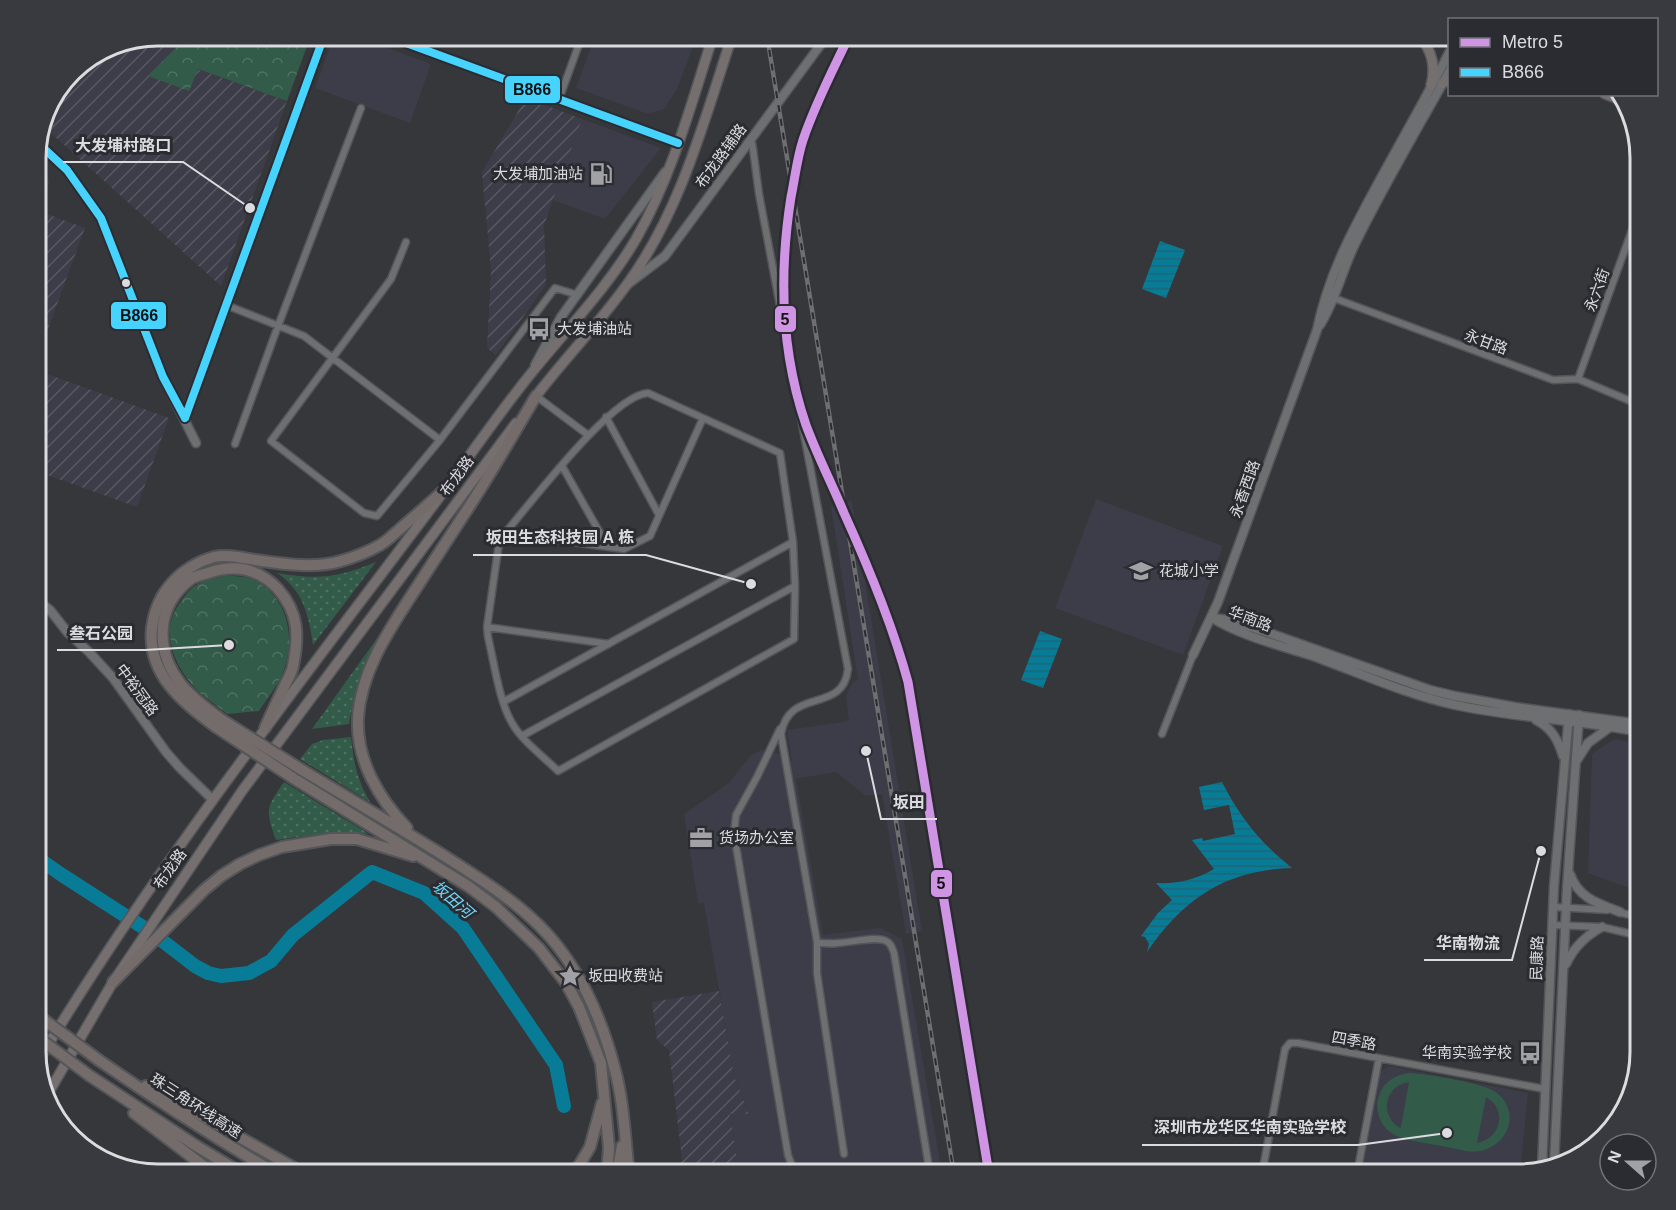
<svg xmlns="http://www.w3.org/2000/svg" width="1676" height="1210" viewBox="0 0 1676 1210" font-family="Helvetica,'Noto Sans SC',sans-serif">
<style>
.built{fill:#3c3d48}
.industrial{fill:url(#industrial-furrows)}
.grass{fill:url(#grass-dots)}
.park{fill:url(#park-crowns)}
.pitch{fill:#335b49;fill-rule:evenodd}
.water{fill:url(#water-rules)}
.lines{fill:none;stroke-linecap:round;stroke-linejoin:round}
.river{stroke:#087c97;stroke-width:14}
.street-casing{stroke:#545558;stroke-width:9}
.secondary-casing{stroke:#545558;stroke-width:11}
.primary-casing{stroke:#545558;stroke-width:12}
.highway-casing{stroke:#545558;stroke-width:14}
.street{stroke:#6e6f71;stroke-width:6}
.secondary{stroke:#6e6f71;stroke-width:8}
.primary{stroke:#756f6f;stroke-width:9}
.highway{stroke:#746c6a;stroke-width:10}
.rail-casing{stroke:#6f6f72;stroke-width:4.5}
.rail{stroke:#2b2c32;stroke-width:2;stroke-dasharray:7;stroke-linecap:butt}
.highway-bridge-casing{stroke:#545558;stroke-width:14;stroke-linecap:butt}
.highway-bridge{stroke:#746c6a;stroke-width:10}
.bus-1-casing{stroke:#2b2c32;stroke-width:12}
.bus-1{stroke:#46d4ff;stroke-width:8}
.metro-1-casing{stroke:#2b2c32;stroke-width:14}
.metro-1{stroke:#d094e4;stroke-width:9}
.bus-dot{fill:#dcdce0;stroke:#2b2c32;stroke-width:2}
.labels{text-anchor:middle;stroke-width:6;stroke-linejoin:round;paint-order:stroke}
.street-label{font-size:15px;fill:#dcdce0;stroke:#2b2c32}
.poi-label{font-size:15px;fill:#dcdce0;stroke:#2b2c32;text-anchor:start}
.water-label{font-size:16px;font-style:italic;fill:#71d8f9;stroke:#2b2c32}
.rim{fill:none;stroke:#dcdce0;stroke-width:3}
.leader{fill:none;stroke:#dcdce0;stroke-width:2}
.callout-dot{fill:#dcdce0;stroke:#2b2c32;stroke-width:2}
.callout-label{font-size:16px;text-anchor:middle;font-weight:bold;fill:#dcdce0;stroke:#2b2c32;stroke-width:6;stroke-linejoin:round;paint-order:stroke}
.line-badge{stroke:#2b2c32;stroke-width:2}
.pale-badge-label{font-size:16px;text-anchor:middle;font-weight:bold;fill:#111}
</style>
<defs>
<pattern id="industrial-furrows" width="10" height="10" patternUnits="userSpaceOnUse" patternTransform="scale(1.5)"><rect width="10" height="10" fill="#3c3d48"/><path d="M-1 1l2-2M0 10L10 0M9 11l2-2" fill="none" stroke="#585862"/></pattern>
<pattern id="grass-dots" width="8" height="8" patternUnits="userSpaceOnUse" patternTransform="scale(1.5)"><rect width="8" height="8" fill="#335b49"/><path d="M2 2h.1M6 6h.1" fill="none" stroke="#507263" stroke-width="1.8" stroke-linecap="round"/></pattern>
<pattern id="park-crowns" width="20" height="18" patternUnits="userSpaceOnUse" patternTransform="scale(1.5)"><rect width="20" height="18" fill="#335b49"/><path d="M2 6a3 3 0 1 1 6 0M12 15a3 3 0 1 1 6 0" fill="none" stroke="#507263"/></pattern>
<pattern id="water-rules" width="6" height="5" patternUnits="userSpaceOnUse" patternTransform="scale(1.5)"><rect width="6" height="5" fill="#087c97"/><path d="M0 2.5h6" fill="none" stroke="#1f6575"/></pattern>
</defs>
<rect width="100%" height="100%" fill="#36373b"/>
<path class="built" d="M334,36H356L431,64L410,123L315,88Z
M595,36H697L677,89L664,109L648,114L576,88Z
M582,119L661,148L605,219L553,200Z
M36,169L50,181L42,202L36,200Z
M1096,499L1223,546L1183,655L1055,608Z
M852,501L922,931L906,934L882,794L866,796L836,772L796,779L823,935L880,928L902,939L942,1174H739L730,1113H749L734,1076L704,903H698L684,814L729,783L750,756L761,750L779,754L792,761L787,730L849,721L846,695L853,682L858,680L831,506Z
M1614,739L1640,744V892L1588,873L1592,754Z
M1389,1066L1528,1093L1520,1173L1362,1174L1381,1071Z"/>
<path class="industrial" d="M158,36H188L149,76L197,69L287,101L221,286L43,126L48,104L77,67L112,45Z
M526,98L582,119L544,225L546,285L496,355L487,348L491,270L482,172Z
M36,200L42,202L39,211L85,228L36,362Z
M36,370L169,418L137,507L36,471Z
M719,991L734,1076L749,1114H730L739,1174H676L682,1160L669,1050L657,1040L652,1002Z"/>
<path class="grass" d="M376,562L313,645C309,615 303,590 277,573C318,580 337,578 376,562Z
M378,637C364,667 354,691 349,724L312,729Z
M351,737C354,764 357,779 370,802L300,759L312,744L323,740Z
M284,782L369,834C337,831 308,835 276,840C265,809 266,808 284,782Z"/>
<path class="park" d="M188,36H304L310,38L287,101L198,69L189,91L148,76Z
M224,576C234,576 247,576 256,581C287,598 295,635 285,667C280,683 268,697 259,711L227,714C219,707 209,701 201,694C177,672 158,634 179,604C184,597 190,588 198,584C206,580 216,578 224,576Z"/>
<path class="pitch" d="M1409,1073C1426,1074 1486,1083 1497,1093C1526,1117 1501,1157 1466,1151C1454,1148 1442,1146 1430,1144C1411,1140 1388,1139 1380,1119C1377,1111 1376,1104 1379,1096C1383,1082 1395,1075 1409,1073ZM1409,1082L1401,1127L1400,1128C1379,1115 1384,1086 1409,1082ZM1486,1097C1508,1109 1501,1139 1477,1143Z"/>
<path class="water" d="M1160,241L1185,250L1166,298L1142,289Z
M1040,631L1062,639L1043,688L1021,680Z
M1222,782C1239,816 1262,845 1292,868C1226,870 1184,898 1147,952L1149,944L1145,937L1141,936L1158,913L1172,900L1156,883C1178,884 1195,880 1214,869L1192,840L1202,838L1203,841L1235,834L1229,805L1204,810L1199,787Z"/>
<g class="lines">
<path class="river" d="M36,857L62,875L152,933
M160,939L195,966L208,973L221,976L249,973L271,961L293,935L372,872L424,893L463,928L556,1065L564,1106"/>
<g class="street-casing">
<path id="street" d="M387,36L678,143
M559,99L582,36
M749,141L752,143L753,149L759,194L848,669C843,715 789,686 781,734L817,942V973L844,1154
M406,242L391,279L271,441L364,513L377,516L440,440L555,288L578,295
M1331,297L1553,380L1578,379L1640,405
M226,305L304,336L440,440
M1578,379L1640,208
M648,393L780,453L793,542L795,586L794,639L558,771C544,757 522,741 512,723C499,701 494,662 488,637L487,627L499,543L505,533C531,503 612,395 648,393Z
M536,396L588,435
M606,417L659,515
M235,444L278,326L361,108
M562,466L608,547
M505,533L624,549L650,536L703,418
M487,627L609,644
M503,702L793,542
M780,729L757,777L736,815L734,834L788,1155L795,1174
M1162,734L1193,655
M522,736L795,586
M1553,907L1607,910
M1617,912L1640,917
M1552,925L1602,927L1640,936
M817,942C837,948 873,934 886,941C891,943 892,948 894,953L930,1174
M1262,1174L1285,1049L1290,1043H1298L1545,1089
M1357,1174L1379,1058"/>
</g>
<g class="secondary-casing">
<path id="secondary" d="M38,143L67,170L101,218L163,377L196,443
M628,284L665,256L827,36
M1320,325C1336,300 1342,270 1355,244C1384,185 1418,128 1450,70
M535,365L561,317L665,172
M185,418L324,36
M36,599L50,610L68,633L89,652L113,678L166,752L180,768L213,800
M1211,617C1241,636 1279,645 1313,656C1360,673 1405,694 1455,705C1516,718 1579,720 1640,732
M1214,618L1229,620L1272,634L1430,690L1455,696L1515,707L1640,724
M1193,655L1218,602L1317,330C1328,277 1349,237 1375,189C1400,143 1426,98 1450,51
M1536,720C1552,728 1558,740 1563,756
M1577,760L1588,743L1610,727
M1570,874C1578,898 1599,904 1620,912
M1566,964C1574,947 1585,936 1602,927
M1554,1165L1567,888L1579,715
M1542,1168L1554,886L1569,714"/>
</g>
<g class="primary-casing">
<path id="primary" d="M1420,36C1432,52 1436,66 1431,85
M1444,36L1450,38
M1442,84L1450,77
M1605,94L1626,102
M533,400C563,360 599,324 628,283C681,210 704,121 732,36
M37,1063C158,862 304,678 444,491C473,451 502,409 533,371C568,328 608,287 636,239C672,176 691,105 713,36
M46,1097L113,982L242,791L516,423"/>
</g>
<g class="highway-casing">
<path id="highway" d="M222,720C208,709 193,699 181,684C155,651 155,606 191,579C195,576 202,575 208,573C234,564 258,568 278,589C299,613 299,636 293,666C292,673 287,680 284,687C278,700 271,714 265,728
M216,727C183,703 147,674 152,628C154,612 161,595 172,583C182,571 199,561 214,557C227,554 242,558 255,560C283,564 314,569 341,561C355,557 368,552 380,545C387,541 394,534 401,528C415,516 429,504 442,492
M302,770C350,799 398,827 446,857C482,880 521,904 550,937C582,974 603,1023 615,1070C624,1103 625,1140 629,1174
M293,778L468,886L496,907L539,948L566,983L579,1007L601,1063L609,1148L607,1174
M407,828C379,799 356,760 358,718C361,670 390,629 415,590C432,564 448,539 465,513C490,475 513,435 536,396
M113,982L204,890L221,876L240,864L259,855L282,847L331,839H357L413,856
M100,1061C158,1101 217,1139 277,1174
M90,1076L198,1147L243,1174
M146,1086L177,1102L305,1174
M134,1113L214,1174
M574,1174L590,1147L602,1103
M617,1174L622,1146"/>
</g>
<use href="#street" class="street"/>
<use href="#secondary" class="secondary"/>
<use href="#primary" class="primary"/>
<use href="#highway" class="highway"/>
<g class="rail-casing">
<path id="rail" d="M767,36L954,1174"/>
</g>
<use href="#rail" class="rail"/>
<g class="highway-bridge-casing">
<path id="highway-bridge" d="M222,720L302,770
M216,727L293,778
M36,1014L100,1061
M36,1036L90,1076"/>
</g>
<use href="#highway-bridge" class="highway-bridge"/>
<g class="bus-1-casing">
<path id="bus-1" d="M387,36L678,143
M38,143L67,170L101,218L163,377L185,418
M185,418L324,36"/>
</g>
<use href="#bus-1" class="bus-1"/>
<g class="metro-1-casing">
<path id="metro-1" d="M849,36C833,70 815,104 803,140C797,158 795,178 791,197C779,273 781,352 806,425C817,455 832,484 844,513C869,568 892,623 908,682L989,1174"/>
</g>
<use href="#metro-1" class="metro-1"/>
</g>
<defs>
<g id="fuel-bare" transform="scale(1.8)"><path d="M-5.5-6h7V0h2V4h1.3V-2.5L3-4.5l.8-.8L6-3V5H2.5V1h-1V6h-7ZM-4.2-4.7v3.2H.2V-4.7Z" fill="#a2a2a6" stroke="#2b2c32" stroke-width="2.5" paint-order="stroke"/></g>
<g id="bus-bare" transform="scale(1.8)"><path d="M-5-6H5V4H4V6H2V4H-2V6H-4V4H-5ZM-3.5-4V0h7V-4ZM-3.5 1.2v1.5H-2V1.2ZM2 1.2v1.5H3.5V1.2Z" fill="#a2a2a6" stroke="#2b2c32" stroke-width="2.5" paint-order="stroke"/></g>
<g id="school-bare" transform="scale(1.8)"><path d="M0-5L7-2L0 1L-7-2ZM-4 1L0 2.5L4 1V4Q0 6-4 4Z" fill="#a2a2a6" stroke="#2b2c32" stroke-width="2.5" paint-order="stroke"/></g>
<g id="office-bare" transform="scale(1.8)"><path d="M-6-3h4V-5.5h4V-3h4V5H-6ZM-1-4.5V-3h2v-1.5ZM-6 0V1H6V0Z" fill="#a2a2a6" stroke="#2b2c32" stroke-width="2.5" paint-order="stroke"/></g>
<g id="sight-bare" transform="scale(1.8)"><path d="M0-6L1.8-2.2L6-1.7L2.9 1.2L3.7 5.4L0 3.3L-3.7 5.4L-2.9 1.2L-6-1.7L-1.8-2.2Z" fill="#a2a2a6" stroke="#2b2c32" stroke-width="2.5" paint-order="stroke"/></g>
</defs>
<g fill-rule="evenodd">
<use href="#fuel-bare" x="601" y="174"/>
<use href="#bus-bare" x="539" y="329"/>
<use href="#school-bare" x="1141" y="571"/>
<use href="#office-bare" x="701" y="838"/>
<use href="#sight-bare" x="570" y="976"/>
<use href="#bus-bare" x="1530" y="1053"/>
</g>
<circle class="bus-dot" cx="126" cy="283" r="5"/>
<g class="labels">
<g class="street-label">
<text transform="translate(721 156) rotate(-54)" y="5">布龙路辅路</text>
<text transform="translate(1597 290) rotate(-70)" y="5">永六街</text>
<text transform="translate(1486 342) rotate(20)" y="5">永甘路</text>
<text transform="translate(457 476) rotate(-54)" y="5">布龙路</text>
<text transform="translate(1245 489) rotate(-70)" y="5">永香西路</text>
<text transform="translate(1250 619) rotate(21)" y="5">华南路</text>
<text transform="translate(137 690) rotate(54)" y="5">中裕冠路</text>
<text transform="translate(170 869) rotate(-55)" y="5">布龙路</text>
<text transform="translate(1537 958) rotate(-88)" y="5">民康路</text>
<text transform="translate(1354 1041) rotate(10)" y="5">四季路</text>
<text transform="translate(196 1106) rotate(33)" y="5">珠三角环线高速</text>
</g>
<g class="poi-label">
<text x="583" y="179" text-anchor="end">大发埔加油站</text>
<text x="557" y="334">大发埔油站</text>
<text x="1159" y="576">花城小学</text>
<text x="719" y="843">货场办公室</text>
<text x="588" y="981">坂田收费站</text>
<text x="1512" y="1058" text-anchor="end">华南实验学校</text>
</g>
<g class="water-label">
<text transform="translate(453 899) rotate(41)" y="6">坂田河</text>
</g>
</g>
<path d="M0 0H1676V1210H0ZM158 46H1518A112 112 0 0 1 1630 158V1052A112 112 0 0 1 1518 1164H158A112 112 0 0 1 46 1052V158A112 112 0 0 1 158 46Z" fill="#393a40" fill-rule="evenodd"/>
<path class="rim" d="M158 46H1518A112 112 0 0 1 1630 158V1052A112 112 0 0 1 1518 1164H158A112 112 0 0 1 46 1052V158A112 112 0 0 1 158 46Z"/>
<path class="leader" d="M250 208L183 162H63M751 584L646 555H473M229 645L145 650H57M866 751L881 819H937M1541 851L1512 960H1424M1447 1133L1358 1145H1142"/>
<g class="callout-dot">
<circle cx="250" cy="208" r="6"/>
<circle cx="751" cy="584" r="6"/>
<circle cx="229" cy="645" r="6"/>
<circle cx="866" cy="751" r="6"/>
<circle cx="1541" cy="851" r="6"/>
<circle cx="1447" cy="1133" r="6"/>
</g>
<g class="callout-label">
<text x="123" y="151">大发埔村路口</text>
<text x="560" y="543">坂田生态科技园 A 栋</text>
<text x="101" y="639">叁石公园</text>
<text x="909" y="808">坂田</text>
<text x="1468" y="949">华南物流</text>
<text x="1250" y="1133">深圳市龙华区华南实验学校</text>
</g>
<g class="line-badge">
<rect x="504" y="75" width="57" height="29" rx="6" fill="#46d4ff"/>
<rect x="110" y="301" width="57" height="29" rx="6" fill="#46d4ff"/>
<rect x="774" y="305" width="23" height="28" rx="6" fill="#d094e4"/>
<rect x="930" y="869" width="23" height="29" rx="6" fill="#d094e4"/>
</g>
<g class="pale-badge-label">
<text x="532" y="95">B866</text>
<text x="139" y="321">B866</text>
<text x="785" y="325">5</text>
<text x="941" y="889">5</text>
</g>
<rect x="1448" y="18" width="210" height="78" fill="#2b2c32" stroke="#727278" stroke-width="1.5"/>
<rect x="1460" y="38" width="30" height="9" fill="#d094e4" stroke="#727278" stroke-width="1.5"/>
<text x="1502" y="48" font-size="18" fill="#dcdce0">Metro 5</text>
<rect x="1460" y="68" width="30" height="9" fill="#46d4ff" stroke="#727278" stroke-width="1.5"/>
<text x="1502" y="78" font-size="18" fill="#dcdce0">B866</text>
<g transform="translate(1628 1162) rotate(291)"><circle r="28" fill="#2b2c32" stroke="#727278" stroke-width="1.5"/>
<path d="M0-4.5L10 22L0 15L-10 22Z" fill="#a2a2a6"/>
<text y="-9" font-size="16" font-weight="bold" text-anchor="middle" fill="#dcdce0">N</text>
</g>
</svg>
